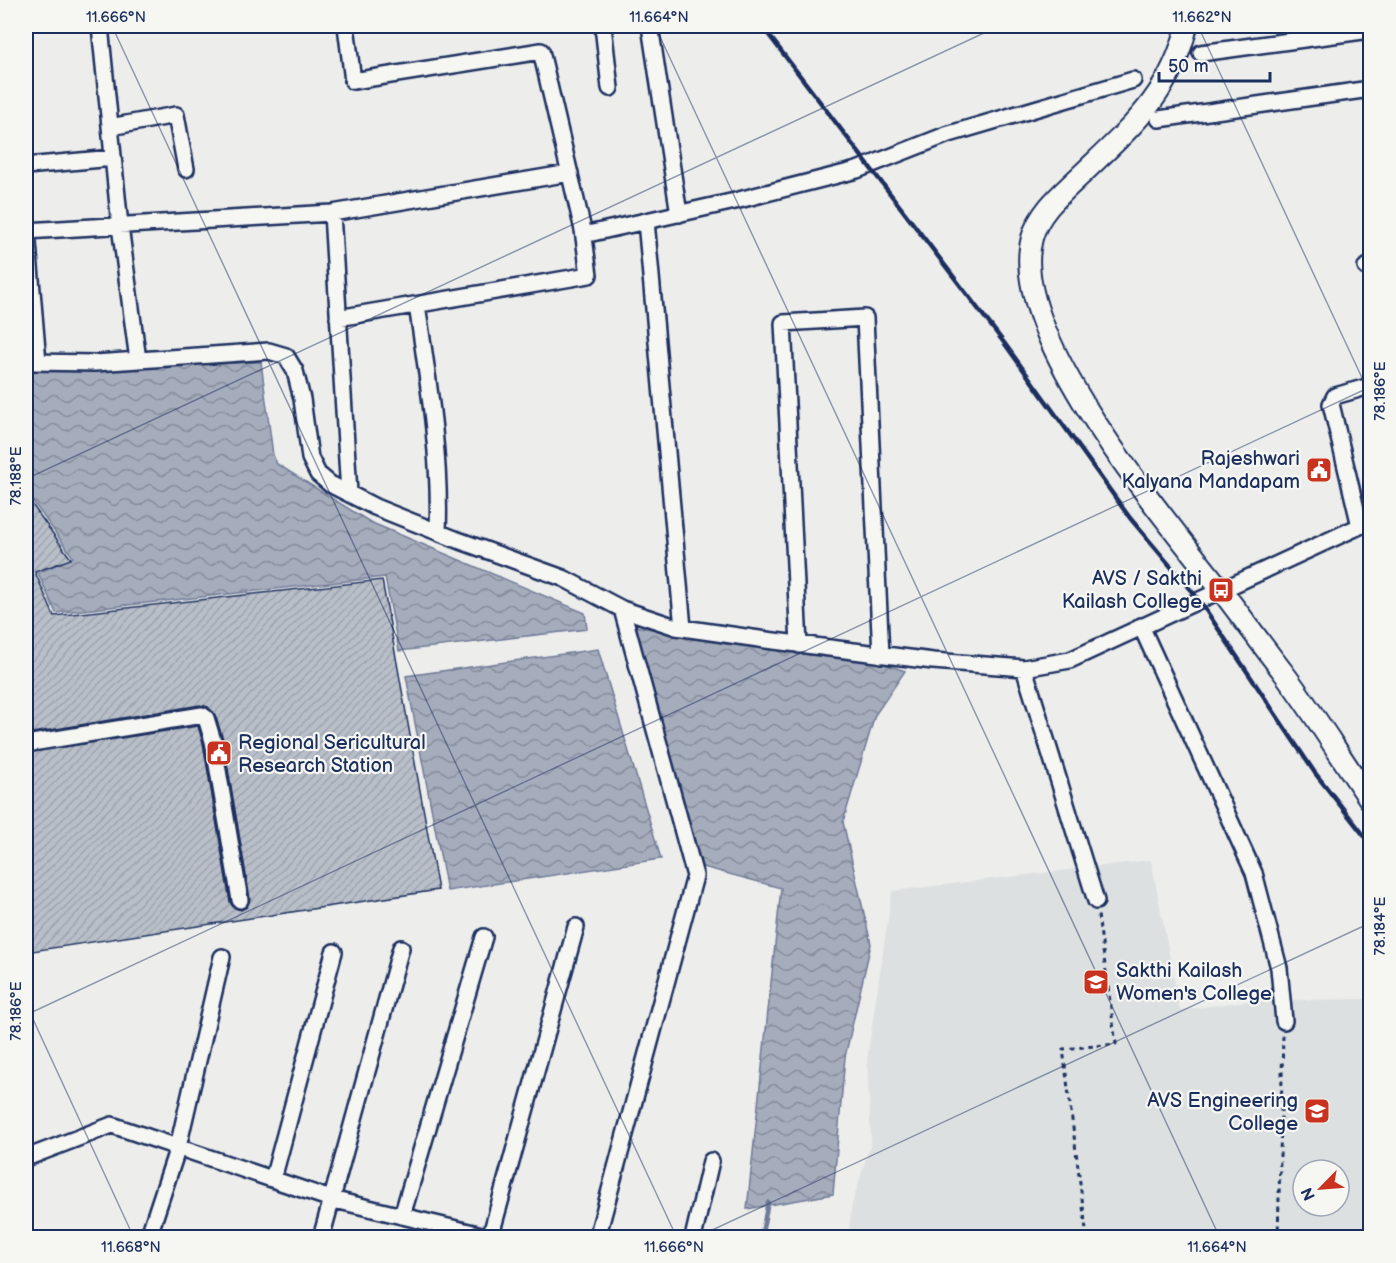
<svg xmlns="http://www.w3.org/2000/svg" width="1396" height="1263" viewBox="0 0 1396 1263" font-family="'Balsamiq Sans',sans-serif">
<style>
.built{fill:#dde0e1;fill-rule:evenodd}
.water{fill:url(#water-waves);stroke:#6e7a96;stroke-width:1.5}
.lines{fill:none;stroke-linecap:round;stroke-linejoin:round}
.stream{stroke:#6e7a96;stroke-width:4.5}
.building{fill:url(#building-hatch);stroke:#1b2f5e;stroke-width:1.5}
.minor-casing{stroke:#1b2f5e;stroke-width:20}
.major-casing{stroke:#1b2f5e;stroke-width:24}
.path{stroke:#1b2f5e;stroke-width:3;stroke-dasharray:4.5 4.5;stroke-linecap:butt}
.minor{stroke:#f6f6f2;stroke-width:15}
.major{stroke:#f6f6f2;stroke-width:20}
.rail{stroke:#1b2f5e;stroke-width:4.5}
.ticks{fill:none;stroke:#1b2f5e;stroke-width:1.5;stroke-opacity:0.45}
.labels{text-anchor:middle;stroke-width:4.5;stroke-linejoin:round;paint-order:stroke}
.poi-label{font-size:20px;fill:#1b2f5e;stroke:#f6f6f2;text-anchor:end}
.neatline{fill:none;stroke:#1b2f5e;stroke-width:2}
.ticks-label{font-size:15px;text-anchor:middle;fill:#1b2f5e}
</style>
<defs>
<pattern id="water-waves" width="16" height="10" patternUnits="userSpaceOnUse" patternTransform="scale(1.5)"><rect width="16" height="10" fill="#a5acbc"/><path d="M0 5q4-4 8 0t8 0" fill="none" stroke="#868c9c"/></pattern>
<pattern id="building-hatch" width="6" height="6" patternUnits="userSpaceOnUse" patternTransform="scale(1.5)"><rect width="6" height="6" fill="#b9bfc8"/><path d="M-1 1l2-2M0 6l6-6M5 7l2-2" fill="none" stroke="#9ea4ae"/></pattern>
</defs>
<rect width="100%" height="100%" fill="#edeeec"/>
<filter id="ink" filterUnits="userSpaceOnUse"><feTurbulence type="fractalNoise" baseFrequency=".0167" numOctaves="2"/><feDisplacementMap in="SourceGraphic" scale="12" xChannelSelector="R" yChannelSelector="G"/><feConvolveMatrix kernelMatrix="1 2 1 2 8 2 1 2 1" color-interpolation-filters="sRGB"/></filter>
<g filter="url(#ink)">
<path class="built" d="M1151,860L1180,1010L1255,1000L1370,999V1237L848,1238L852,1204L871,1142L867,1059L892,891ZM1303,1170H1339V1206H1303Z"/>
<path class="water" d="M26,361L72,369L261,362L273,455L277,464L370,522L585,613L587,629L399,651L385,577L56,613L38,573L73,557L26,492Z
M631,625L726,644L873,660L905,671L875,715L843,822L871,944L845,1057L833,1194L747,1209L781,888L699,866Z
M598,649L661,859L447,891L406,676Z"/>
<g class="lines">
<path class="stream" d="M761,1238L768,1202"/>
</g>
<path class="building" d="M26,496L71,559L35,572L54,616L382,580L438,890L26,952V753L198,726L203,743L230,902L233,907L241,910L247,907L250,899L223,739L215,715L208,707L200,705L26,734Z"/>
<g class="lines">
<g class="minor-casing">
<path id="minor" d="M100,26L120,226L138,360
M346,26L353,81L541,51L583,230L588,234L735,201L857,170L946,135L1133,80
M603,26L610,88
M650,26L679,214
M1201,53L1370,30
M1159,119L1370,89
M110,127L176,115L186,169
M26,166L113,158
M332,213L349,493
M646,221L683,628
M26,231L332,213L570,173
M27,231L38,362
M1366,267L1370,266
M417,305C428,380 441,456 438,532
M338,318L589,275L583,230
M26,360L32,362L95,363L269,351L286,356L295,371L302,399L310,458L318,474L330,484L375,507L455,539L563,578L622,609L676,627L766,640L933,661L1024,668L1070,660L1360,526L1370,523
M1360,526L1331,404L1335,396L1370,386
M1141,626L1254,873L1279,968L1284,1021
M799,645L783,323L865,318L881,655
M1024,668L1096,901
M26,744L202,715L206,718L213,741L240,900
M26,1158L112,1125L331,1199L490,1237
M273,1179L334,952
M402,1216L484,937
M148,1238L178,1147L222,957
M321,1238L401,948
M490,1238L576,927
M597,1238L695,876L622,609
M693,1238L711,1161"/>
</g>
<g class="major-casing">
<path id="major" d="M1187,26C1170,96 1130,128 1080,176C1061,194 1039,212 1032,238C1006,332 1164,517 1221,590C1242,617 1262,645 1283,672C1314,713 1341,758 1370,800"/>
</g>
<path class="path" d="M1087,1238L1063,1049L1116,1044L1098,915
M1278,1238L1283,1035"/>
<use href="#minor" class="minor"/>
<use href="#major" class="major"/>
<path class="rail" d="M762,26L1005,344L1130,518L1199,600L1315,773L1370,843"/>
</g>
</g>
<path class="ticks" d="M112,26L677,1238M655,26L1220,1238M1198,26L1370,395M26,479L999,26M26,1004L134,1238M26,1015L1370,387M695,1238L1370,923"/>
<defs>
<g id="civic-square" transform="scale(1.35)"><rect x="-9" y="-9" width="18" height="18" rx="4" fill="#c8321e" stroke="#f6f6f2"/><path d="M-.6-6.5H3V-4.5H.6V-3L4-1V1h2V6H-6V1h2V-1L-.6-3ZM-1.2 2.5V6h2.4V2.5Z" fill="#fff"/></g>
<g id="bus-square" transform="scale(1.35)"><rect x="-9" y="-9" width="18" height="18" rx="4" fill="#c8321e" stroke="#f6f6f2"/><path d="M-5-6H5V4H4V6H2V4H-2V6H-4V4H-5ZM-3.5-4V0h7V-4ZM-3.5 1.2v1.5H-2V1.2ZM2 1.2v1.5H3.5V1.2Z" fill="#fff"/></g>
<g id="university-square" transform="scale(1.35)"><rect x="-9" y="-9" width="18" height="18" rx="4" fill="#c8321e" stroke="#f6f6f2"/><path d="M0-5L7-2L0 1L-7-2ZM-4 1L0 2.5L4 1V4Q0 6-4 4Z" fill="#fff"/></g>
</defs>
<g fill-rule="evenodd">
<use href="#civic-square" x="1319" y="470"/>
<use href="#bus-square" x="1221" y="590"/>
<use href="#civic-square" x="219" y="753"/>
<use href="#university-square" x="1096" y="982"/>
<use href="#university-square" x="1317" y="1111"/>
</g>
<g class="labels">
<g class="poi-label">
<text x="1300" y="465">Rajeshwari<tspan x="1300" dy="23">Kalyana Mandapam</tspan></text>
<text x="1202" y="585">AVS / Sakthi<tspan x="1202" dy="23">Kailash College</tspan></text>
<text x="238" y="749" text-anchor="start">Regional Sericultural<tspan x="238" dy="23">Research Station</tspan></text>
<text x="1116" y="977" text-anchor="start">Sakthi Kailash<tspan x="1116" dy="23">Women's College</tspan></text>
<text x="1298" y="1107">AVS Engineering<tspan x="1298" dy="23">College</tspan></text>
</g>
</g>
<rect width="1396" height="1263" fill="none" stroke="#f6f6f2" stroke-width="66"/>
<g transform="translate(1321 1188) rotate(245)"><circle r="28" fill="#f6f6f2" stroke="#9ea6b7" stroke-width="1.5"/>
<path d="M0-4.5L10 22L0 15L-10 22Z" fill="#c8321e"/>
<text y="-9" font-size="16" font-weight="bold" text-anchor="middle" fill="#1b2f5e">N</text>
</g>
<path d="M1159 72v9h111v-9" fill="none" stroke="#1b2f5e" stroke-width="3"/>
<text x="1168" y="72" font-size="18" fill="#1b2f5e" stroke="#f6f6f2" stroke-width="4.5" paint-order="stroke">50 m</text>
<rect x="33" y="33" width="1330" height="1197" class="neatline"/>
<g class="ticks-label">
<text x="116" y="22">11.666°N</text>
<text x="659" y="22">11.664°N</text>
<text x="1202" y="22">11.662°N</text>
<text transform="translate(1380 391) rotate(-90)" y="5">78.186°E</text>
<text transform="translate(16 476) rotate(-90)" y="5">78.188°E</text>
<text transform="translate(1380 926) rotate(-90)" y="5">78.184°E</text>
<text transform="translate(16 1011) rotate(-90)" y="5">78.186°E</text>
<text x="131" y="1252">11.668°N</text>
<text x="674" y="1252">11.666°N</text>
<text x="1217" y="1252">11.664°N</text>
</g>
</svg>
